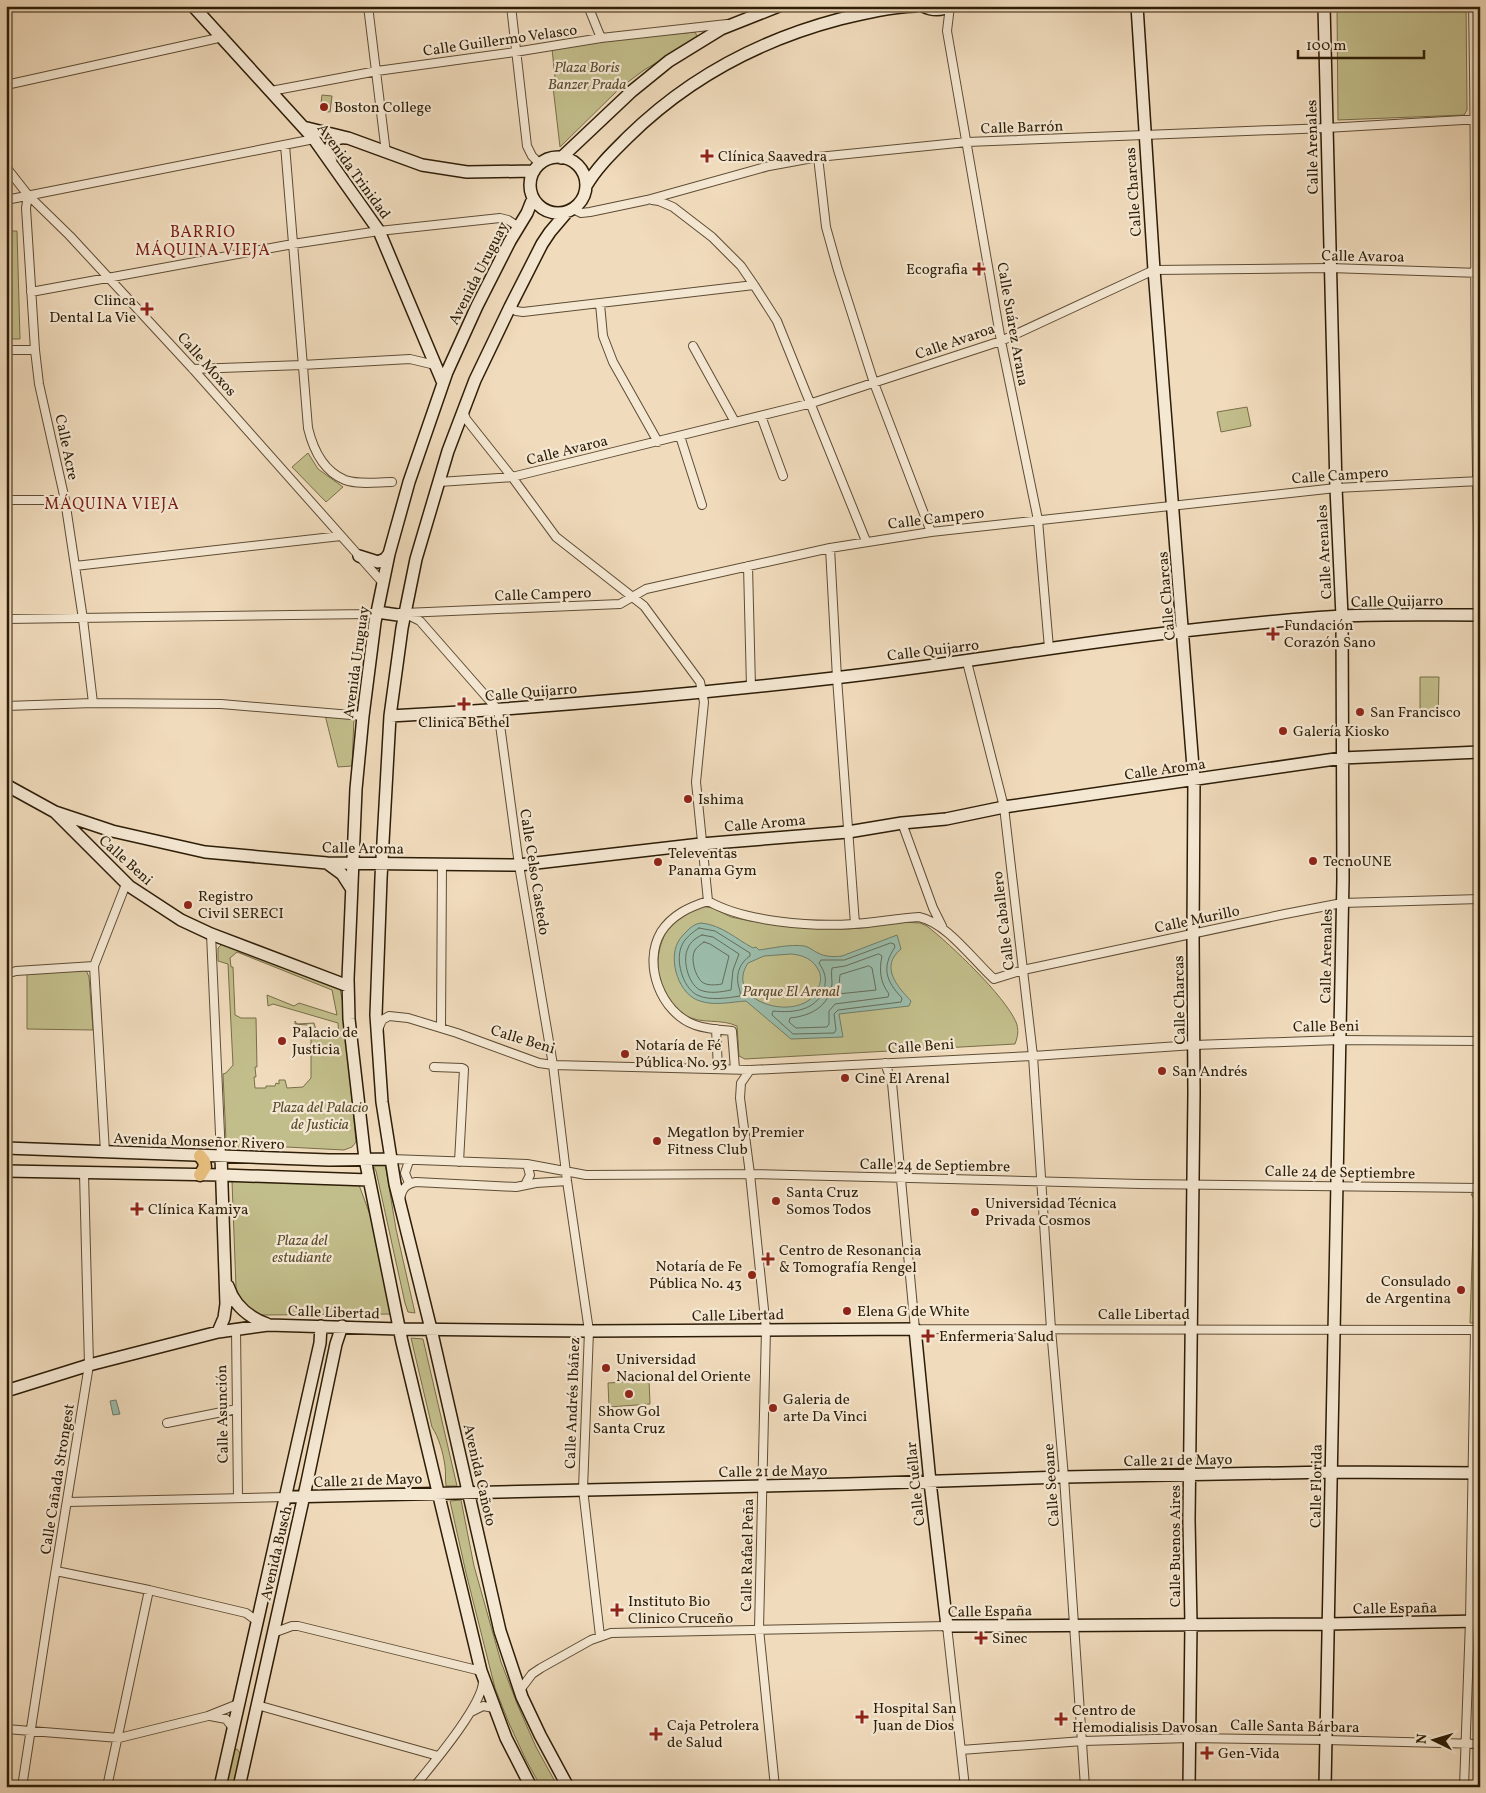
<svg xmlns="http://www.w3.org/2000/svg" width="1486" height="1793" viewBox="0 0 1486 1793" font-family="Vollkorn,serif">
<style>
.green{fill:#c2be8b;stroke:#786e49;fill-rule:evenodd}
.water{fill:#9bbcaa;stroke:#6f7c69;fill-rule:evenodd}
.lines{fill:none;stroke-linecap:round;stroke-linejoin:round}
.shore{stroke:#646c58;stroke-width:1}
.street-casing{stroke:#5e4c34;stroke-width:10}
.secondary-casing{stroke:#2d1d07;stroke-width:14}
.primary-casing{stroke:#2d1d07;stroke-width:15}
.street{stroke:#f5e8d3;stroke-width:8}
.secondary{stroke:#f5e8d3;stroke-width:11}
.primary{stroke:#e8be7e;stroke-width:12}
.poi-dot{fill:#8f2418;stroke:#f5e8d3;stroke-width:2}
.labels{text-anchor:middle;stroke-width:4.5;stroke-linejoin:round;paint-order:stroke}
.street-label{font-size:15px;fill:#2d1d07;stroke:#f5e8d3}
.park-label{font-size:15px;font-style:italic;fill:#5a4d2f;stroke:#f5e8d3}
.poi-label{font-size:15px;fill:#2d1d07;stroke:#f5e8d3;text-anchor:start}
.neighbourhood-label{font-size:16px;letter-spacing:1px;fill:#7a1f14;stroke:#f5e8d3}
</style>
<rect width="100%" height="100%" fill="#f0dbbc"/>
<filter id="stains"><feTurbulence type="fractalNoise" baseFrequency=".004" numOctaves="4"/><feColorMatrix values="0 0 0 0 .2 0 0 0 0 .09 0 0 0 0 .02 0 0 0 .5 -.17"/></filter>
<radialGradient id="worn" r=".72"><stop offset=".6" stop-color="#630" stop-opacity="0"/><stop offset="1" stop-color="#630" stop-opacity=".3"/></radialGradient>
<path class="green" d="M1337,6H1466L1467,110L1464,115L1338,120Z
M695,32L698,38L644,70L620,88L560,147L553,87H556L552,49L623,39Z
M322,95L332,96L330,112L320,111Z
M6,231H17L20,339H6Z
M1247,407L1251,426L1221,432L1217,412Z
M308,453L318,469L343,487L326,502L292,467Z
M1420,677H1439L1438,717H1420Z
M325,715L354,718L352,766L338,767Z
M700,906L713,908L731,917L750,921L813,928L849,929L902,922L920,923L927,926C951,945 1004,995 1016,1022C1019,1030 1018,1036 1015,1044L745,1059L739,1056L737,1026C720,1018 701,1025 685,1015C654,998 650,951 671,925C679,916 689,911 700,906Z
M222,944L236,947L340,989L343,1004L356,1142L352,1147L344,1150L267,1146L262,1149L229,1146L226,1140L223,1074L226,1073L233,1065L228,964L218,961V948ZM237,952L332,990L337,1015L299,1003L294,1006L267,995L268,1006L273,1004L338,1023L339,1038L321,1030H316L314,1023L297,1024L295,1021V1024L307,1025L311,1029V1078L303,1087L287,1088L285,1080H279V1084L276,1083L275,1086H266V1088H255L254,1077H256L255,1067H257L256,1018H241L235,1015L233,967H231L230,958Z
M86,970L89,977L93,1030L27,1029V972Z
M371,1161L385,1163L396,1229L415,1313L408,1312L405,1303L376,1171Z
M232,1181L359,1185L373,1223L394,1314L260,1315C247,1310 240,1300 236,1288Z
M1471,1194H1480V1323H1470L1474,1199Z
M411,1338L423,1339L457,1486H446C445,1479 446,1473 445,1466C443,1452 439,1438 432,1427Z
M649,1380L650,1404L609,1407L608,1383Z
M461,1500L474,1566L501,1662L518,1706L536,1747L558,1787H541L526,1760L508,1721L495,1688L466,1573L450,1501Z
M237,1749L242,1756L235,1787H223L233,1750Z"/>
<path class="water" d="M701,923C722,925 736,939 753,948L756,947L759,950C774,948 789,944 804,946C810,947 813,951 818,953C825,957 835,957 842,956L897,935L901,949C879,967 898,987 911,1001L909,1006L839,1014L843,1037L791,1039L746,1001C731,1002 714,1006 700,1001C679,995 668,961 678,942C680,938 684,934 688,930C692,926 695,924 701,923ZM791,954C803,955 813,959 819,971C821,975 821,982 819,986C807,1026 721,1004 748,963L764,956Z
M116,1400L120,1414L113,1415L110,1401Z"/>
<g class="lines">
<path class="shore" d="M699,928L715,931L750,953V956C741,962 736,972 738,984C739,989 741,992 740,996C727,998 709,1001 697,995C682,987 675,959 682,945C685,938 693,932 699,928Z
M702,935L713,937L739,954L733,970L731,990C721,992 710,994 700,990C688,984 682,959 688,948C690,942 697,937 702,935Z
M704,942L710,944L729,956L722,984C716,985 707,986 702,982C695,976 690,958 695,950C697,947 701,944 704,942Z
M891,943L894,944L895,947C881,968 886,981 902,998L901,1002L838,1010L834,1014L836,1030L834,1033L793,1034L772,1015L773,1011C793,1013 816,1011 824,989C827,979 825,972 819,963L821,960H844Z
M879,954L882,956C879,970 880,982 889,994L888,997L835,1004L829,1011V1024L827,1027L796,1028L789,1022L790,1018C810,1016 829,1007 832,984C832,979 831,973 832,968L845,966Z
M869,966L872,968L876,990L838,994L840,975Z"/>
<g class="street-casing">
<path id="street" d="M368,6L386,153
M511,6L527,146L532,156L540,164
M588,6L601,38
M950,6L947,31L1001,341L1038,520L1049,648
M1473,6C1477,205 1473,404 1480,603
M6,85L223,37
M271,91L377,71L515,52L601,38L727,24
M285,145L308,428C313,449 323,471 345,480C359,485 378,482 392,482
M818,157L826,227L838,270L874,383L931,532
M6,167L28,195L70,236L193,369L383,583
M28,195L26,208L35,350L39,384L65,500L83,619L93,703
M6,200L314,139
M652,200L659,201L673,207L712,237L741,266L754,285L777,321L866,541
M573,209L581,213L590,212L647,200L769,166L818,157L967,142L1326,128L1480,119
M31,292L293,244L379,231L500,218L508,220L519,227
M600,304L603,336L613,362L658,442
M510,307L516,311L523,312L754,285
M693,346L735,422
M6,350H35
M193,369L302,365L410,359L435,365
M463,411L466,419L512,477L556,537L644,606L700,682L704,702L696,782L708,901
M761,416L783,476
M680,436L702,505
M439,482L512,477L812,403L1001,341L1154,270L1330,268L1480,273
M6,500H65
M830,548L837,678L855,924
M75,566L341,536
M748,566L751,687
M404,613L620,604L646,589L830,548L931,532L1336,488L1480,481
M406,614L420,621L498,710L519,865L553,1065L567,1181L589,1331L583,1489L600,1636
M6,619L369,614L377,612
M967,662L1004,807L1033,1056L1051,1329L1064,1477L1085,1787
M6,706L93,703L221,704L363,716
M902,823L933,908L942,926
M708,901C745,922 812,927 854,924C876,923 897,918 919,917C947,923 972,959 994,979L1023,970L1285,914L1342,903L1480,899
M708,901C689,907 672,915 661,932C642,964 661,1013 695,1025C706,1029 720,1030 732,1031L735,1069
M211,934L221,1156
M6,974L16,971L94,966
M441,1028L442,864
M716,1029L718,1068
M378,1030L382,1020L389,1016L408,1018L457,1033L539,1063L553,1065L750,1070L1033,1056L1194,1045L1339,1040L1480,1041
M885,1063L892,1083L915,1329L1480,1330
M434,1067L462,1068L464,1069L459,1162
M750,1070L741,1083L740,1098L750,1174L766,1329L759,1629L775,1787
M105,1152L94,966L126,884
M391,1159L527,1164L586,1175L750,1174L1140,1184L1480,1188
M409,1161L405,1173L409,1183
M525,1185L530,1175L527,1164
M1478,1188L1480,1068
M400,1201C401,1190 405,1184 416,1182L516,1187L536,1183L567,1181
M236,1329L238,1498
M167,1423L237,1409
M67,1502L285,1497
M56,1571L149,1590L246,1613L257,1621
M273,1633L292,1626H298L481,1671
M520,1690L532,1674L541,1668L591,1640L611,1633L947,1626L965,1787
M257,1705L438,1756
M471,1712L483,1706L494,1708
M210,1716L226,1719L233,1728
M6,1729L119,1738L208,1716L238,1704
M961,1750L1083,1741L1190,1738L1326,1740L1480,1744
M22,1787L50,1605L89,1365L84,1174
M107,1787L149,1590
M414,1787C431,1766 483,1705 483,1681
M1464,1787L1470,1621L1475,1330"/>
</g>
<g class="secondary-casing">
<path id="secondary" d="M193,6L314,139L379,231L443,383
M923,6C933,11 941,11 950,6
M1137,6L1154,270L1194,780L1193,934L1194,1093L1189,1520L1191,1624L1189,1787
M1324,6L1336,488L1342,616L1343,879L1325,1787
M303,127L348,138L422,165L467,172L534,171
M530 185a28 28 0 1 1 56 0a28 28 0 1 1-56 0Z
M561,158L632,91L669,61L721,29L779,6
M331,162C326,149 332,136 346,138
M586,186C597,167 612,153 628,137C687,79 760,40 840,19C865,13 890,7 915,6
M567,212L550,232L542,244L510,307L475,380L448,451L416,559L402,628L390,716L381,878L376,1015L382,1102L395,1184L431,1329L500,1631L522,1697L540,1735L568,1787
M359,556L378,562L385,559L389,554
M377,612L398,615L404,613
M390,716C539,708 687,695 834,678C951,665 1067,644 1183,631C1236,625 1289,619 1342,616C1388,614 1434,615 1480,615
M6,785L55,812L129,886L181,920L211,934L348,986
M55,812L112,831L205,852L327,863L519,865L701,844L848,832L902,823L946,819L1004,807L1342,758L1480,752
M327,863L342,874L351,888
M6,1148L329,1160L391,1159
M6,1171L222,1175L369,1180
M228,1286C234,1305 248,1317 267,1324
M218,1332L224,1318L226,1304L221,1156
M6,1391L89,1365L218,1332L268,1325L399,1329L589,1331L915,1329L930,1482L947,1626L1328,1624L1480,1621
M285,1497L848,1484L1064,1477L1331,1472L1480,1473
M220,1787L320,1343L321,1326
M239,1787L307,1482L336,1344L342,1326
M531,1787L506,1738L481,1671L402,1342L365,1159L349,1019L348,979L356,789L363,716L375,622L389,554L409,482L447,372L477,306L510,241L527,213L533,198"/>
</g>
<g class="primary-casing">
<path id="primary" d="M200,1175L205,1167L204,1161L200,1156"/>
</g>
<use href="#street" class="street"/>
<use href="#secondary" class="secondary"/>
<use href="#primary" class="primary"/>
</g>
<g class="poi-dot">
<circle cx="324" cy="107" r="5"/>
<path d="M704.5 148.5h5v5h5v5h-5v5h-5v-5h-5v-5h5z"/>
<path d="M976.5 261.5h5v5h5v5h-5v5h-5v-5h-5v-5h5z"/>
<path d="M144.5 301.5h5v5h5v5h-5v5h-5v-5h-5v-5h5z"/>
<path d="M1270.5 626.5h5v5h5v5h-5v5h-5v-5h-5v-5h5z"/>
<path d="M461.5 696.5h5v5h5v5h-5v5h-5v-5h-5v-5h5z"/>
<circle cx="1360" cy="712" r="5"/>
<circle cx="1283" cy="731" r="5"/>
<circle cx="688" cy="799" r="5"/>
<circle cx="1313" cy="861" r="5"/>
<circle cx="658" cy="862" r="5"/>
<circle cx="188" cy="905" r="5"/>
<circle cx="282" cy="1041" r="5"/>
<circle cx="625" cy="1054" r="5"/>
<circle cx="1162" cy="1071" r="5"/>
<circle cx="845" cy="1078" r="5"/>
<circle cx="657" cy="1141" r="5"/>
<circle cx="776" cy="1201" r="5"/>
<path d="M134.5 1201.5h5v5h5v5h-5v5h-5v-5h-5v-5h5z"/>
<circle cx="975" cy="1212" r="5"/>
<path d="M765.5 1251.5h5v5h5v5h-5v5h-5v-5h-5v-5h5z"/>
<circle cx="752" cy="1275" r="5"/>
<circle cx="1461" cy="1290" r="5"/>
<circle cx="847" cy="1311" r="5"/>
<path d="M925.5 1328.5h5v5h5v5h-5v5h-5v-5h-5v-5h5z"/>
<circle cx="606" cy="1368" r="5"/>
<circle cx="629" cy="1394" r="5"/>
<circle cx="773" cy="1408" r="5"/>
<path d="M614.5 1602.5h5v5h5v5h-5v5h-5v-5h-5v-5h5z"/>
<path d="M978.5 1630.5h5v5h5v5h-5v5h-5v-5h-5v-5h5z"/>
<path d="M859.5 1709.5h5v5h5v5h-5v5h-5v-5h-5v-5h5z"/>
<path d="M1058.5 1711.5h5v5h5v5h-5v5h-5v-5h-5v-5h5z"/>
<path d="M653.5 1726.5h5v5h5v5h-5v5h-5v-5h-5v-5h5z"/>
<path d="M1204.5 1745.5h5v5h5v5h-5v5h-5v-5h-5v-5h5z"/>
</g>
<g class="labels">
<g class="street-label">
<text transform="translate(500 40) rotate(-8)" y="5">Calle Guillermo Velasco</text>
<text transform="translate(1022 127) rotate(-2)" y="5">Calle Barrón</text>
<text transform="translate(1312 147) rotate(-91)" y="5">Calle Arenales</text>
<text transform="translate(354 171) rotate(54)" y="5">Avenida Trinidad</text>
<text transform="translate(1133 192) rotate(-94)" y="5">Calle Charcas</text>
<text transform="translate(1363 256) rotate(1)" y="5">Calle Avaroa</text>
<text transform="translate(478 273) rotate(-63)" y="5">Avenida Uruguay</text>
<text transform="translate(1013 324) rotate(80)" y="5">Calle Suárez Arana</text>
<text transform="translate(955 341) rotate(-19)" y="5">Calle Avaroa</text>
<text transform="translate(207 364) rotate(48)" y="5">Calle Moxos</text>
<text transform="translate(67 447) rotate(78)" y="5">Calle Acre</text>
<text transform="translate(567 450) rotate(-14)" y="5">Calle Avaroa</text>
<text transform="translate(1340 475) rotate(-4)" y="5">Calle Campero</text>
<text transform="translate(936 518) rotate(-7)" y="5">Calle Campero</text>
<text transform="translate(1324 552) rotate(-93)" y="5">Calle Arenales</text>
<text transform="translate(543 594) rotate(-2)" y="5">Calle Campero</text>
<text transform="translate(1166 596) rotate(-95)" y="5">Calle Charcas</text>
<text transform="translate(1397 601) rotate(-1)" y="5">Calle Quijarro</text>
<text transform="translate(933 650) rotate(-7)" y="5">Calle Quijarro</text>
<text transform="translate(356 662) rotate(-82)" y="5">Avenida Uruguay</text>
<text transform="translate(531 692) rotate(-5)" y="5">Calle Quijarro</text>
<text transform="translate(1165 769) rotate(-8)" y="5">Calle Aroma</text>
<text transform="translate(765 823) rotate(-5)" y="5">Calle Aroma</text>
<text transform="translate(363 848) rotate(1)" y="5">Calle Aroma</text>
<text transform="translate(126 860) rotate(42)" y="5">Calle Beni</text>
<text transform="translate(535 872) rotate(81)" y="5">Calle Celso Castedo</text>
<text transform="translate(1197 919) rotate(-12)" y="5">Calle Murillo</text>
<text transform="translate(1003 921) rotate(-97)" y="5">Calle Caballero</text>
<text transform="translate(1326 956) rotate(-89)" y="5">Calle Arenales</text>
<text transform="translate(1179 1000) rotate(-91)" y="5">Calle Charcas</text>
<text transform="translate(1326 1026) rotate(-1)" y="5">Calle Beni</text>
<text transform="translate(523 1039) rotate(17)" y="5">Calle Beni</text>
<text transform="translate(921 1046) rotate(-4)" y="5">Calle Beni</text>
<text transform="translate(199 1141) rotate(2)" y="5">Avenida Monseñor Rivero</text>
<text transform="translate(935 1165) rotate(1)" y="5">Calle 24 de Septiembre</text>
<text transform="translate(1340 1172) rotate(1)" y="5">Calle 24 de Septiembre</text>
<text transform="translate(334 1312) rotate(2)" y="5">Calle Libertad</text>
<text x="1144" y="1319">Calle Libertad</text>
<text transform="translate(738 1315) rotate(-1)" y="5">Calle Libertad</text>
<text transform="translate(572 1403) rotate(-88)" y="5">Calle Andrés Ibáñez</text>
<text transform="translate(222 1414) rotate(-91)" y="5">Calle Asunción</text>
<text transform="translate(1178 1460) rotate(-1)" y="5">Calle 21 de Mayo</text>
<text transform="translate(773 1471) rotate(-1)" y="5">Calle 21 de Mayo</text>
<text transform="translate(480 1475) rotate(77)" y="5">Avenida Cañoto</text>
<text transform="translate(57 1479) rotate(-81)" y="5">Calle Cañada Strongest</text>
<text transform="translate(368 1480) rotate(-2)" y="5">Calle 21 de Mayo</text>
<text transform="translate(915 1484) rotate(-96)" y="5">Calle Cuéllar</text>
<text transform="translate(1051 1485) rotate(-94)" y="5">Calle Seoane</text>
<text transform="translate(1316 1486) rotate(-89)" y="5">Calle Florida</text>
<text transform="translate(1175 1546) rotate(-90)" y="5">Calle Buenos Aires</text>
<text transform="translate(276 1553) rotate(-77)" y="5">Avenida Busch</text>
<text transform="translate(747 1555) rotate(-89)" y="5">Calle Rafael Peña</text>
<text transform="translate(1395 1608) rotate(-1)" y="5">Calle España</text>
<text transform="translate(990 1611) rotate(-1)" y="5">Calle España</text>
<text transform="translate(1295 1726) rotate(1)" y="5">Calle Santa Bárbara</text>
</g>
<g class="park-label">
<text x="587" y="72">Plaza Boris<tspan x="587" dy="17">Banzer Prada</tspan></text>
<text x="791" y="996">Parque El Arenal</text>
<text x="320" y="1112">Plaza del Palacio<tspan x="320" dy="17">de Justicia</tspan></text>
<text x="302" y="1245">Plaza del<tspan x="302" dy="17">estudiante</tspan></text>
</g>
<g class="poi-label">
<text x="334" y="112">Boston College</text>
<text x="718" y="161">Clínica Saavedra</text>
<text x="968" y="274" text-anchor="end">Ecografia</text>
<text x="136" y="305" text-anchor="end">Clinca<tspan x="136" dy="17">Dental La Vie</tspan></text>
<text x="1284" y="630">Fundación<tspan x="1284" dy="17">Corazón Sano</tspan></text>
<text x="1370" y="717">San Francisco</text>
<text x="464" y="727" text-anchor="middle">Clinica Bethel</text>
<text x="1293" y="736">Galería Kiosko</text>
<text x="698" y="804">Ishima</text>
<text x="668" y="858">Televentas<tspan x="668" dy="17">Panama Gym</tspan></text>
<text x="1323" y="866">TecnoUNE</text>
<text x="198" y="901">Registro<tspan x="198" dy="17">Civil SERECI</tspan></text>
<text x="292" y="1037">Palacio de<tspan x="292" dy="17">Justicia</tspan></text>
<text x="635" y="1050">Notaría de Fé<tspan x="635" dy="17">Pública No. 93</tspan></text>
<text x="1172" y="1076">San Andrés</text>
<text x="855" y="1083">Cine El Arenal</text>
<text x="667" y="1137">Megatlon by Premier<tspan x="667" dy="17">Fitness Club</tspan></text>
<text x="786" y="1197">Santa Cruz<tspan x="786" dy="17">Somos Todos</tspan></text>
<text x="985" y="1208">Universidad Técnica<tspan x="985" dy="17">Privada Cosmos</tspan></text>
<text x="148" y="1214">Clínica Kamiya</text>
<text x="779" y="1255">Centro de Resonancia<tspan x="779" dy="17">&amp; Tomografía Rengel</tspan></text>
<text x="742" y="1271" text-anchor="end">Notaría de Fe<tspan x="742" dy="17">Pública No. 43</tspan></text>
<text x="1451" y="1286" text-anchor="end">Consulado<tspan x="1451" dy="17">de Argentina</tspan></text>
<text x="857" y="1316">Elena G de White</text>
<text x="939" y="1341">Enfermeria Salud</text>
<text x="616" y="1364">Universidad<tspan x="616" dy="17">Nacional del Oriente</tspan></text>
<text x="783" y="1404">Galeria de<tspan x="783" dy="17">arte Da Vinci</tspan></text>
<text x="629" y="1416" text-anchor="middle">Show Gol<tspan x="629" dy="17">Santa Cruz</tspan></text>
<text x="628" y="1606">Instituto Bio<tspan x="628" dy="17">Clinico Cruceño</tspan></text>
<text x="992" y="1643">Sinec</text>
<text x="873" y="1713">Hospital San<tspan x="873" dy="17">Juan de Dios</tspan></text>
<text x="1072" y="1715">Centro de<tspan x="1072" dy="17">Hemodialisis Davosan</tspan></text>
<text x="667" y="1730">Caja Petrolera<tspan x="667" dy="17">de Salud</tspan></text>
<text x="1218" y="1758">Gen-Vida</text>
</g>
<g class="neighbourhood-label">
<text x="203" y="237">BARRIO<tspan x="203" dy="18">MÁQUINA VIEJA</tspan></text>
<text x="112" y="509">MÁQUINA VIEJA</text>
</g>
</g>
<rect width="1486" height="1793" fill="none" stroke="#f0dbbc" stroke-width="25"/>
<rect x="8" y="8" width="1471" height="1778" fill="none" stroke="#2d1d07" stroke-width="2.5"/>
<rect x="12" y="12" width="1461" height="1768" fill="none" stroke="#2d1d07"/>
<g transform="translate(1434 1740) rotate(275)" stroke="#f5e8d3" stroke-width="4" paint-order="stroke">
<path d="M0-4L9 19L0 12L-9 19Z" fill="#2d1d07"/>
<text y="-8" font-size="14" font-weight="bold" text-anchor="middle" fill="#2d1d07">N</text>
</g>
<path d="M1298 50v8h126v-8" fill="none" stroke="#2d1d07" stroke-width="2.5"/>
<text x="1306" y="50" font-size="15" fill="#2d1d07" stroke="#f5e8d3" stroke-width="4" paint-order="stroke">100 m</text>
<rect width="100%" height="100%" filter="url(#stains)"/>
<rect width="100%" height="100%" fill="url(#worn)"/>
</svg>
